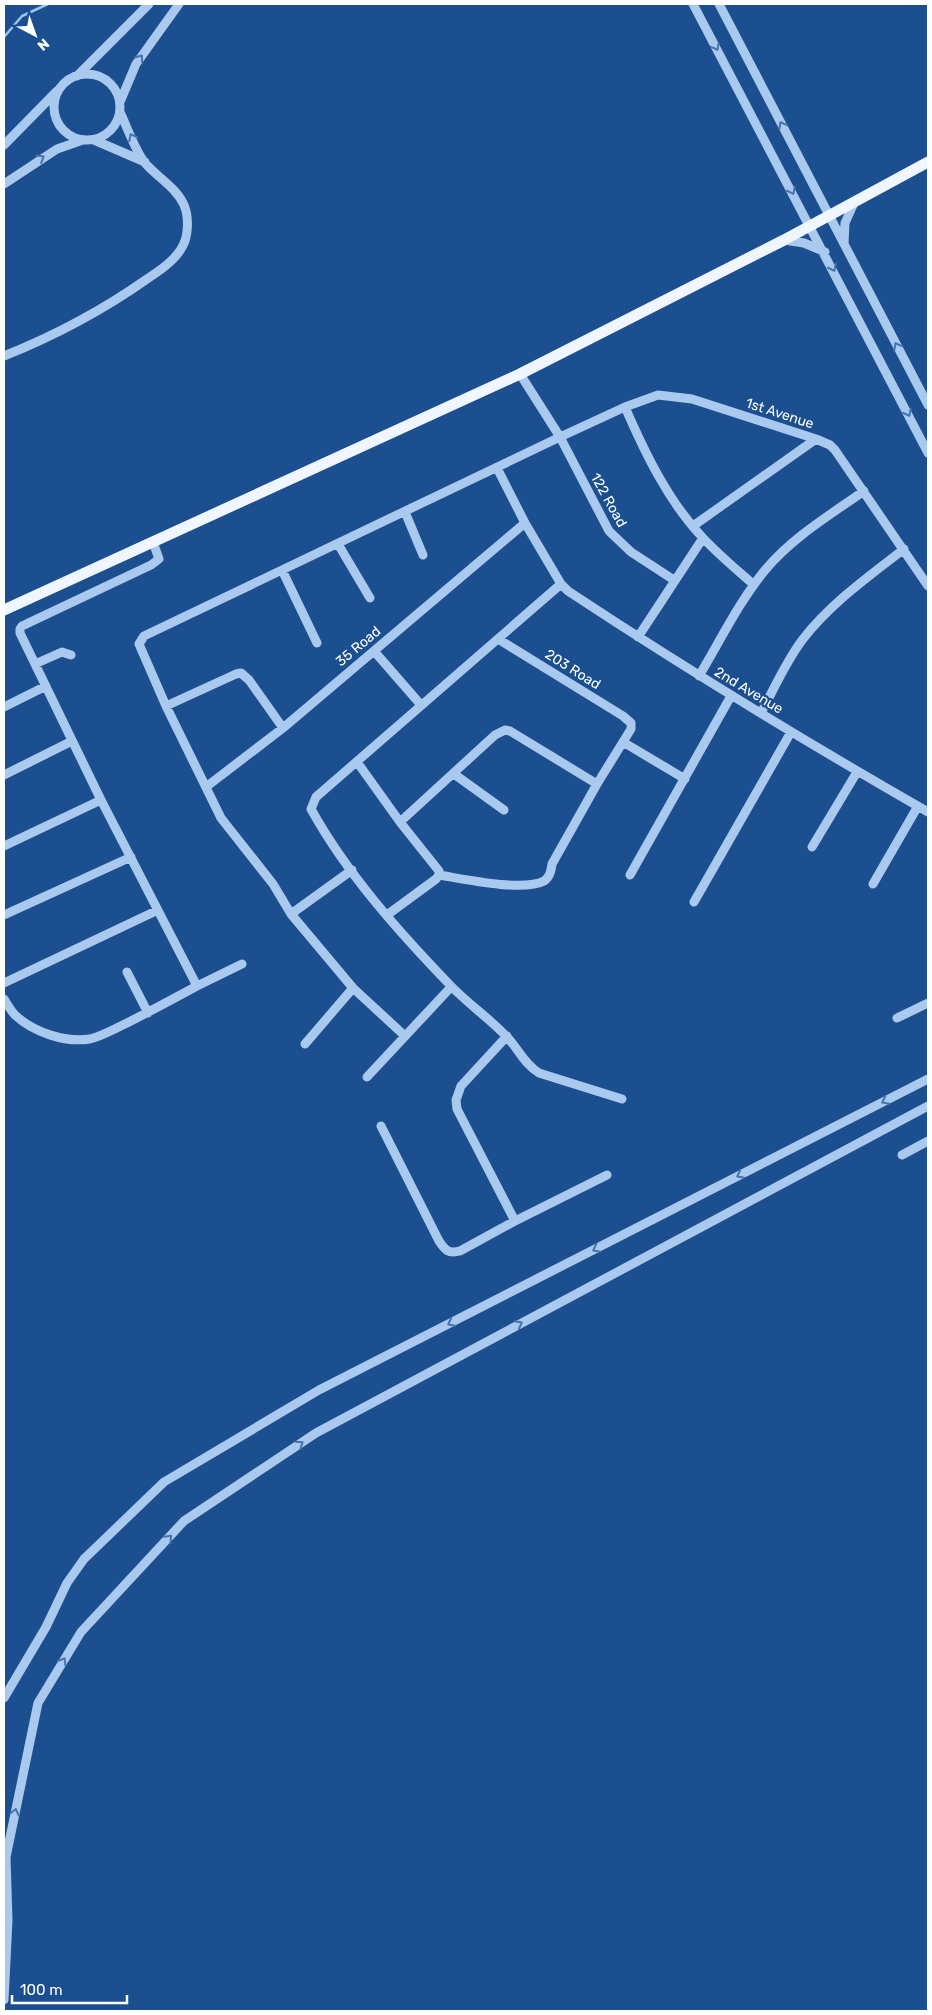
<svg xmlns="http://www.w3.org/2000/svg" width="932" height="2015" viewBox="0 0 932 2015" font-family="Rubik,sans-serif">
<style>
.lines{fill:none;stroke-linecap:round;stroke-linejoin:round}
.stream{stroke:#9cc4f0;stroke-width:2.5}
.minor{stroke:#a9c9ee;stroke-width:9}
.major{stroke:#f0f6ff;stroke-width:11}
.oneway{stroke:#4674ac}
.labels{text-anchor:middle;stroke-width:4.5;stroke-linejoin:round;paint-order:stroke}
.street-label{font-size:14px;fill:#fff;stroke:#1b4f8f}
</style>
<rect width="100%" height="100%" fill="#1b4f8f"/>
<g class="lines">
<path class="stream" d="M4,37L22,16L48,4"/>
<path class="minor" d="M693,4L928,453
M719,4L928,405
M54 107a33 33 0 1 1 66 0a33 33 0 1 1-66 0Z
M77,76L149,4
M120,102L136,64L179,4
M94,140L145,162
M4,145L57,91
M4,184L57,149L83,140
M784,240L804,243L825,252
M844,244L845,223L854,203
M4,356C54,336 103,310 147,279C159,271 174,261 181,249C189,237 189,217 184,205C176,187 157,177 145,163C135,150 127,127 120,112
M520,374L560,437L609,531L631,552L674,580
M625,407C645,453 668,501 703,538C719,555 737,570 754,585
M497,468L525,523L561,584L568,591C686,669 806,742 928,812
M405,512L423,555
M693,526L816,439
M153,542L159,559L151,565L22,626L20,629V633L101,800L197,986L242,964
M338,544L370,598
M282,570L317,643
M561,584L316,797L311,809C347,874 399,932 450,985C467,1003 489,1018 506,1036C518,1048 524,1064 539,1073L622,1099
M638,637L703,538
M374,651L421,705
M35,664L62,652L71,655
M699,676C720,641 740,600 766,569C793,537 830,515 864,491
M166,706L236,674L241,673L249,680L283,728
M4,707L46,686
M761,713C774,689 786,661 803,639C831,603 868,577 904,549
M623,742L685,779
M357,762L400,822L439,871V875L436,879L387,915
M454,774L504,810
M4,775L72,741
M206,787L283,728L525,523
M400,822L495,735L505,730L510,731L597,784
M4,846L101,800
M812,847L857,772
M439,875C463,879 523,892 544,881C550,877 551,871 552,864L597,784L631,729V723L623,716L498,639
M630,875L731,696
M873,884L918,806
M694,902L791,732
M291,914L352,870
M4,915L131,857
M127,972L148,1013
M4,983L158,910
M4,999C7,1004 11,1011 15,1015C33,1032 65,1043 90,1039C102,1036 114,1029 125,1024C149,1012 173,999 197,986
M897,1018L928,1003
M405,1036L353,988L291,914L273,884L221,818L166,706L139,644L144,636L560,437L625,407L658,395L692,399L816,439L830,445L835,450L928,586
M507,1036L461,1086L456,1100L457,1109L515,1221
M305,1044L353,988
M367,1077L451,987
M381,1126L439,1241C445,1250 448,1254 460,1251L515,1221L607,1175
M902,1155L928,1141
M4,1698L46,1627L67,1583L84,1559L164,1482L319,1390L928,1079
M4,2000L8,1920L6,1857L38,1703L81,1632L184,1521L316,1433L928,1106"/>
<path class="major" d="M4,610L520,374L784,240L928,162"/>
</g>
<defs><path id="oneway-chevron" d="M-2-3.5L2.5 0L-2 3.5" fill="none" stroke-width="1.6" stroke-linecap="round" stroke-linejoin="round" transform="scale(1.25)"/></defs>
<g class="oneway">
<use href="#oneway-chevron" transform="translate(716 47) rotate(62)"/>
<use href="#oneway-chevron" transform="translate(140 58) rotate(-55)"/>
<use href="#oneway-chevron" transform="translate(782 125) rotate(-118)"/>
<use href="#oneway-chevron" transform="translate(132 137) rotate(-117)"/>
<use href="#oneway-chevron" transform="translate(41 158) rotate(-31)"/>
<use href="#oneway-chevron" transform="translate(792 191) rotate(63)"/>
<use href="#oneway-chevron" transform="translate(833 268) rotate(63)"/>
<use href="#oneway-chevron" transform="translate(897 346) rotate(-118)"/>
<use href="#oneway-chevron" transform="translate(908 413) rotate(63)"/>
<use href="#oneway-chevron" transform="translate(885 1101) rotate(153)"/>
<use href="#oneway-chevron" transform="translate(740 1175) rotate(153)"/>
<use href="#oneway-chevron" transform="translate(596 1249) rotate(153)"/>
<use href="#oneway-chevron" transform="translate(451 1323) rotate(153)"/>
<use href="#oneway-chevron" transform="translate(519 1324) rotate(-28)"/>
<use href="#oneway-chevron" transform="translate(300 1444) rotate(-34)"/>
<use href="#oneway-chevron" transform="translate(169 1538) rotate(-47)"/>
<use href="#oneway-chevron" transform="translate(63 1661) rotate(-59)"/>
<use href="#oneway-chevron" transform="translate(15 1812) rotate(-78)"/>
</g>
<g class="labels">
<g class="street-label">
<text transform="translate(780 413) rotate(18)" y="5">1st Avenue</text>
<text transform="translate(609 500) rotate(61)" y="5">122 Road</text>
<text transform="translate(358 646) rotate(-40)" y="5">35 Road</text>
<text transform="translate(573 669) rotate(32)" y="5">203 Road</text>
<text transform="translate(749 690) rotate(31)" y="5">2nd Avenue</text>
</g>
</g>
<rect width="932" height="2015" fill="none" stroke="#ffffff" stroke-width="10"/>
<g transform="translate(35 35) rotate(139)" stroke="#1b4f8f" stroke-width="4" paint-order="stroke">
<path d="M0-4L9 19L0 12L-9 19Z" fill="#ffffff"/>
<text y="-8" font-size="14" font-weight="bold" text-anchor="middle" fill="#ffffff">N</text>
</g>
<path d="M12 1995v8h115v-8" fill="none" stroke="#ffffff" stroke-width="2.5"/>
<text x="20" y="1995" font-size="15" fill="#ffffff" stroke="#1b4f8f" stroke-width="4" paint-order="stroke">100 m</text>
</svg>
